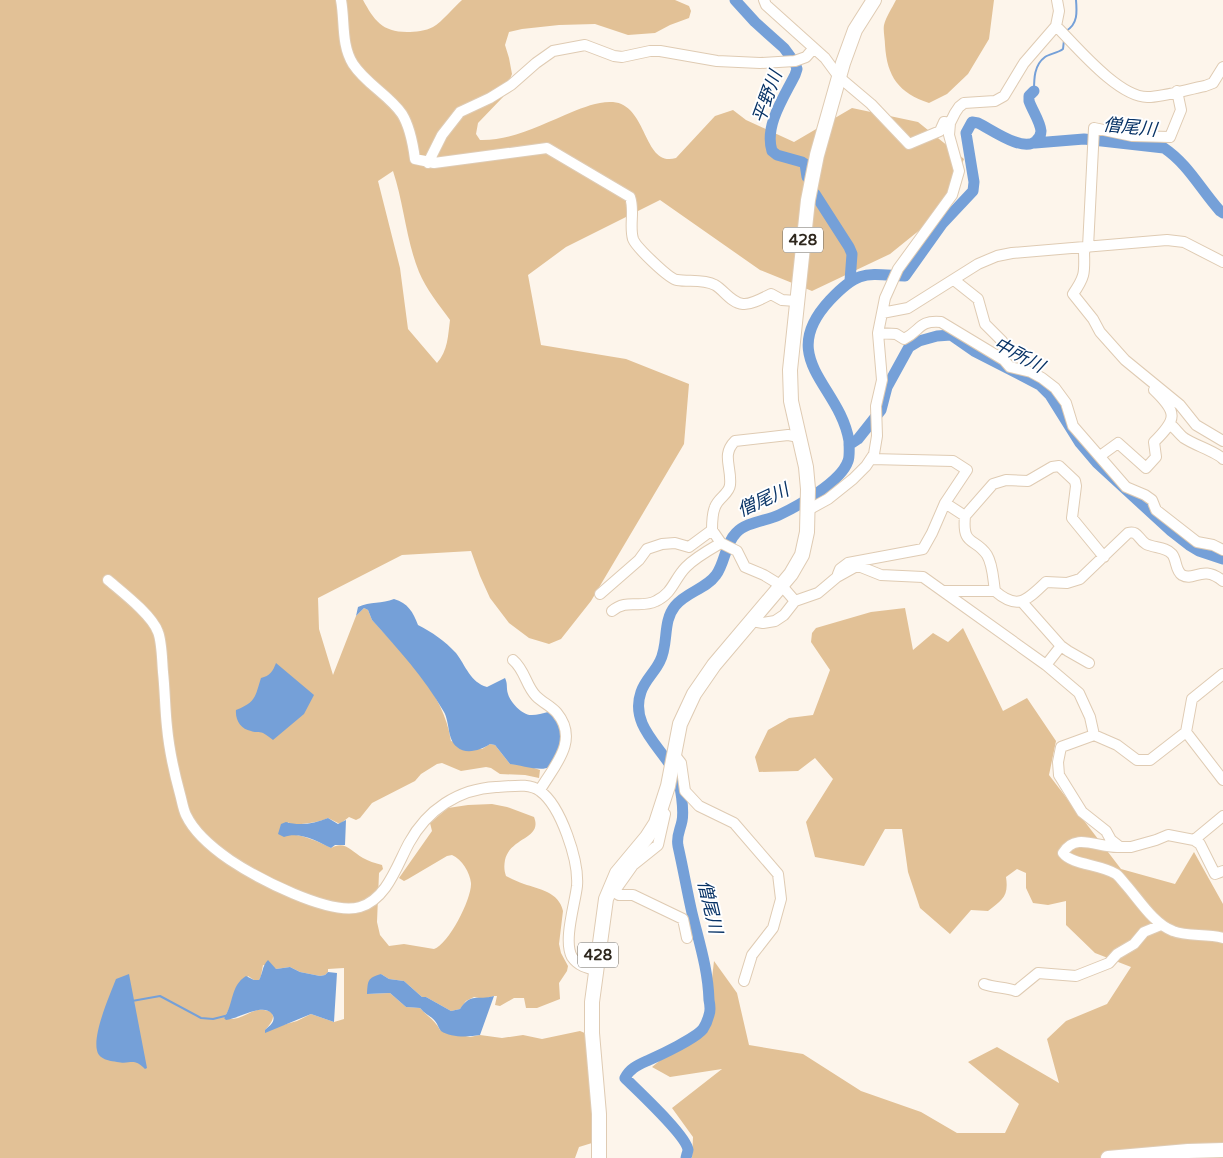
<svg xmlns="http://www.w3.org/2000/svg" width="1223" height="1158" viewBox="0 0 1223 1158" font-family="'Varela Round','Noto Sans JP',sans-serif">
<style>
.green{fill:#e2c196;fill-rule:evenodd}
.water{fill:#75a0d8}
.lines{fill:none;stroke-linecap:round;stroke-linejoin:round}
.stream{stroke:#75a0d8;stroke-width:2}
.river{stroke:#75a0d8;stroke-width:11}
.minor-casing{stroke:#dfcbb3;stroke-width:12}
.highway-casing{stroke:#dfcbb3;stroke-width:16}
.minor{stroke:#fff;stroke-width:10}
.highway{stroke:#fff;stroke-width:14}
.labels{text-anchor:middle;stroke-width:4;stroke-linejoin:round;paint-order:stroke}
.shield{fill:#fff;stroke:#6d6861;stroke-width:1}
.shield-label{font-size:15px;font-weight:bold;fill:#2e271d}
.water-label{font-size:18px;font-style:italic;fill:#083366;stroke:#fff}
</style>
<rect width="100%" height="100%" fill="#fdf5eb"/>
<path class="green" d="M0,0H363C374,20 382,32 407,32C415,32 426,31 433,27C442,22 454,7 462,0H675L689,6L691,11L689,18L670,25L655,33L628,35L595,24L559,25L522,29L509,32L505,45L509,58L512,74L503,97L478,123L476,134L480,140C511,141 543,124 572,112C584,107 599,101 613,102C648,105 643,168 676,158L715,116L733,110L746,120L794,142L852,108L918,122L964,159L942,212L890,254L812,291L760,270L660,200L566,247L528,275L541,345L626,359L689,384L684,444L591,601L561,639L549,644L529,638L509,623L490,598L480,576L471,551L402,555L318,598L319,629L333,675L356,616L364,608L368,610L372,620C404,655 444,692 451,741L482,749L490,744L495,745L510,764L525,765L540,770L539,778L525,775L500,774L491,768L486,767L461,771L442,763L437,764L421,774L415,781L372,803L360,818L356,820L349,817L340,824L328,818C315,824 305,823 292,825L288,822L291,834C305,836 318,841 331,848C345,840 351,851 363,858C368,861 375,863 382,865L383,869L379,873L377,922L380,935L389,946L404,944L434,949C449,944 472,898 471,883C470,873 462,859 452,855L447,856L408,879L404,881L399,878L432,831L430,823L448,808L468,805L492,804L507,807L534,817C543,839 510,837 505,860C504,866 504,870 506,876C512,879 518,882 524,884C539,889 559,892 563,911L559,944L561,953L568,966L567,971L559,983L560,999L537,1008H526L524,998H514L500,1006L495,1005L497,996H494L484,999L474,997L466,1001L460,1009L451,1011L426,997H422L404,981L389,979L381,974L368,994L390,993L406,1007L420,1008C427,1016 435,1020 440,1030L470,1037L480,1035L502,1038L523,1035L542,1039L580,1031L587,1034L593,1121L592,1143L579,1147L575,1158H0ZM393,171C404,204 406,240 419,272C426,289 439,305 450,320C448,335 448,351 437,363L408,329L400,268L378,181ZM263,965L276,969L290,967L300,972L320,976L325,975L328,972V969L344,968V1019L334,1022L311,1014L297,1021L265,1030C271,1024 280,1012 264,1010C253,1008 244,1018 233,1019C230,1019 227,1018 224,1018L248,976L254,980H259L261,976Z
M896,0H994L989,39L968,74L947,94L929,103C899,93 887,77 885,45C885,39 883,31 884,25C886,17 892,8 896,0Z
M905,608L913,650L933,633L948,642L963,628L1003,711L1027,698L1056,741L1049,775L1121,869L1175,884L1194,852L1223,904V1158H692L693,1137L672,1108L722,1069L670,1077L652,1067L707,1022L714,961L737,993L749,1045L803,1054L861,1091L921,1112L957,1133H1005L1019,1104L968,1062L997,1047L1059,1083L1047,1039L1066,1021L1107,1004L1131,967L1095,953L1066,925V901L1048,905L1033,903L1026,888V873L1017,869L1006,877C1009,897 1002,900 988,911L971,910L950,934L920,908L908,872L902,829H885L864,866L815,857L806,822L833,779L815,758L798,771L759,772L755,757L768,730L789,718L813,715L830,670L811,642L812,633L816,628L871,612Z"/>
<path class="water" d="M394,599C408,603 413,612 418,625C432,632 445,641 456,653C466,666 470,682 487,687L505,678C508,684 506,688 508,694C510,702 523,716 532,715C537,715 543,713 548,712C560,718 561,734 562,746C559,752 555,763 549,767C542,772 520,765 510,764L495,745L490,744C481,750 466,755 457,747C447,739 450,723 444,712C424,677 398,649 372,620L368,610L364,608L356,616L358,607C370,601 382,604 394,599Z
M276,663L314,695L304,714L273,740C270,738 267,735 263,733C259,731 255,733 251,731C241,729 235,720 236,710C256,702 255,697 261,678C270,676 273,671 276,663Z
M328,818L338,824L346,820L345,845H335L331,848C317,841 299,831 284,837L278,834L281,824L286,822C299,826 314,824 328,818Z
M268,960L276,969L290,967L300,972L320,976L325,975L328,972L337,973L334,1022L311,1014L265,1033V1030C269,1026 277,1021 272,1014C263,1002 238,1019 226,1020L224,1018C234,1004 230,986 246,976L254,980H259C263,973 262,966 268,960Z
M129,974L147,1068L145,1069C133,1057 131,1065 117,1062C111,1061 103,1060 99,1055C89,1041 110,995 116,979Z
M381,974L389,979L404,981L422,997H426L451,1011L460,1009C471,992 477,1001 494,996L480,1035C469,1037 451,1038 441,1031C438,1028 438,1024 435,1021C431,1016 426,1015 420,1008L406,1007L390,993L367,994C368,981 367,978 381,974Z"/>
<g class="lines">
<path class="stream" d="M1066,31C1078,24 1077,12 1076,0
M1034,91C1034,79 1034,65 1045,57C1049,54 1058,53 1063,49L1064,40
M132,1001L160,996L201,1018L213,1019L229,1015"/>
<path class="river" d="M735,0L755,22L784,48L795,63L797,69L795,75C784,97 764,126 772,151L777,155L802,162L805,164L807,177
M1035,143L1084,139L1164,148C1188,164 1201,190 1220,211L1223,213
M815,194L849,247L852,254L850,281
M849,445L858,439L881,410L887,387L909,347L919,341L937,336L951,335L974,351L1040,385L1050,395L1080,443L1097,463L1171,531L1189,545L1199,551L1223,559
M686,1158C686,1157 688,1151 688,1150C687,1136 637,1090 625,1078C630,1068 638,1065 649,1060C660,1055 696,1038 703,1029C705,1026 708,1019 709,1015C711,1010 710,1005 709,1000C708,969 699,942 692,913C687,891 683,868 678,846C676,836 680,831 682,821C684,811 681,784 676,775C663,748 629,726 641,692C645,680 655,672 660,661C669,644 662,622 675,606C686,592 706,589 716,575C725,563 725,544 736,533C746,522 766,521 779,515C798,506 841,482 848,461C850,456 849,446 849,441C840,385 775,359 830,300C859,269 866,274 905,276L942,224L973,191L974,182L966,133L972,122L978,123C991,129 1023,153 1036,141C1039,138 1041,135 1041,131C1040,121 1032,110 1029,101V96L1034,91"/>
<g class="minor-casing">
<path id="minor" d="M341,0C345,21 341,45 353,64C366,84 389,95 402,114C410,127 413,144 415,159L434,163L547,148L630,197C635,211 629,225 633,239C636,247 669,279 677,280C689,282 703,279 715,285C724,290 731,303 743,304C751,305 763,298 771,294L782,300L796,301
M764,0L766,5L825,58L839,77L871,104L909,144L940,131L944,122L950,123
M1056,26C1076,46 1119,98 1148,97C1163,97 1189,89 1205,86L1213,83L1223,67
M428,163L442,135L460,112L490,98L511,85L536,63L553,51L585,45L614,56L622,57L650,51H660L717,61L760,63L795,61L806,57L813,49
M1084,247C1084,271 1087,274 1073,294L1093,319L1100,332L1125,360L1180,405L1196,425L1223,441
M1088,247L1094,128L1132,136L1170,137L1181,110L1177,91
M954,280L978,299L985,324L1002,341L1005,347L1004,360
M882,313L908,308L978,264L997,256L1012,253L1167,240L1184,242L1223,262
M878,333L896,334L904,339C921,331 918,320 941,322L1004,360L1010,367L1031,372L1042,378L1055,388L1066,403L1073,426L1126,487L1145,495L1152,500L1156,510L1197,542L1213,545L1223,550
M1170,424C1175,428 1179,434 1184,438C1194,445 1217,452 1223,459
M1100,456L1118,443L1146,468L1156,457L1154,442C1177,419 1178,413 1154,390
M871,459L953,461L967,470L945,503
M808,510L828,499L853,479L866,466L874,454L877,436L876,406L882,380L878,333L885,298L898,269L952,195L959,171L949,135L950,123L955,113L959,107L964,103L995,101L1004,96L1024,63L1056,26L1059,11L1057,0
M965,516C962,547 975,537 987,555C993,565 993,579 995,591
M712,530L721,543L737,551L745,567L764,575L782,586L795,601
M838,574L840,569L848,563L923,549L932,533L945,503L965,516L993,484L1006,480L1028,481L1052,467L1059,466L1075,481L1076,486L1072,518L1104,557
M108,580C122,592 152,615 158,632C162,642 162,661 163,672C165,691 165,709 167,727C169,749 174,772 180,794C182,801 183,809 186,815C195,834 214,849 230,860C257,878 329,916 360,907C387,899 397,865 409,843C427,810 458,789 496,787C510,787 528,782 540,791C561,806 579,861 577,886C575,904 563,941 572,957C578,966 587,968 596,970
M943,591H995C1018,611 1027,600 1046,582L1067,583L1080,579L1128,533C1138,530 1138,539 1146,544C1154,548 1166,547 1172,554C1177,560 1175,570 1182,575C1194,582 1202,564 1223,581
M600,594L639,560L647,549L662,544L675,543L689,547L712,530C712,522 712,514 715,507C718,498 729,494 730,485C732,467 721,455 735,441L788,435L799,437
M1022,602L1061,646L1068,651L1089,663
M612,611C627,598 640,609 656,601C673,593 674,579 686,567C696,557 709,550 721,543
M752,621L763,623L775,621L784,615L795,601L818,593L837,577L855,567H861L881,575L923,577L1046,665L1079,693L1090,717L1094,735
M513,660C525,670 526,686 536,696C543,703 551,706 557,713C580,741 553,767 540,790
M1046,665L1061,646
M1223,674L1192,699L1186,732L1150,760H1137L1117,745L1094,735L1061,747L1058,762L1059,775L1082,812L1106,831L1111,840L1120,847C1099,849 1076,831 1063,853C1072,865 1100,864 1116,874C1120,877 1123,882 1126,885C1140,901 1154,924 1173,931C1187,937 1207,933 1223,938
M1186,732L1223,780
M674,754L681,763L685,791L699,806L734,823L778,874L781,899L773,928L752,955L744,981
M1194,840L1223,816
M1120,847H1131L1156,840L1168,835L1194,840L1200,844L1215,874L1223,871
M609,889L619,895H633L683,919L687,938
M616,889L633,865L658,845L665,814
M984,984C995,988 1005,987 1016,991L1038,973L1076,976L1109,963L1117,954L1134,944L1144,932L1161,925"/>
</g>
<g class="highway-casing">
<path id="highway" d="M599,1158V1114L592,1033V1002L606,899L617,873L647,837L656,823L668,786L680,724L694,694L714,665L791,574L802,555L807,532L808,489L806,467L791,401L790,370L808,200L817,155L843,63L855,30L874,0
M1108,1158L1188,1151L1223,1150"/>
</g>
<use href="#minor" class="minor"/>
<use href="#highway" class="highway"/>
</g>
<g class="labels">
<g class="shield">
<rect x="783" y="227.5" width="40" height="25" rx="4"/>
<rect x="578" y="942.5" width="40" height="25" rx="4"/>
</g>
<g class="shield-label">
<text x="803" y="245">428</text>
<text x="598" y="960">428</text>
</g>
<g class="water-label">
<text transform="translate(767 97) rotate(-70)" y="6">平野川</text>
<text transform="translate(1130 127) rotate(6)" y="6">僧尾川</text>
<text transform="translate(1019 355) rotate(28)" y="6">中所川</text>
<text transform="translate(763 500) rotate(-25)" y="6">僧尾川</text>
<text transform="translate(710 907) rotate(77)" y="6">僧尾川</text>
</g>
</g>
</svg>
